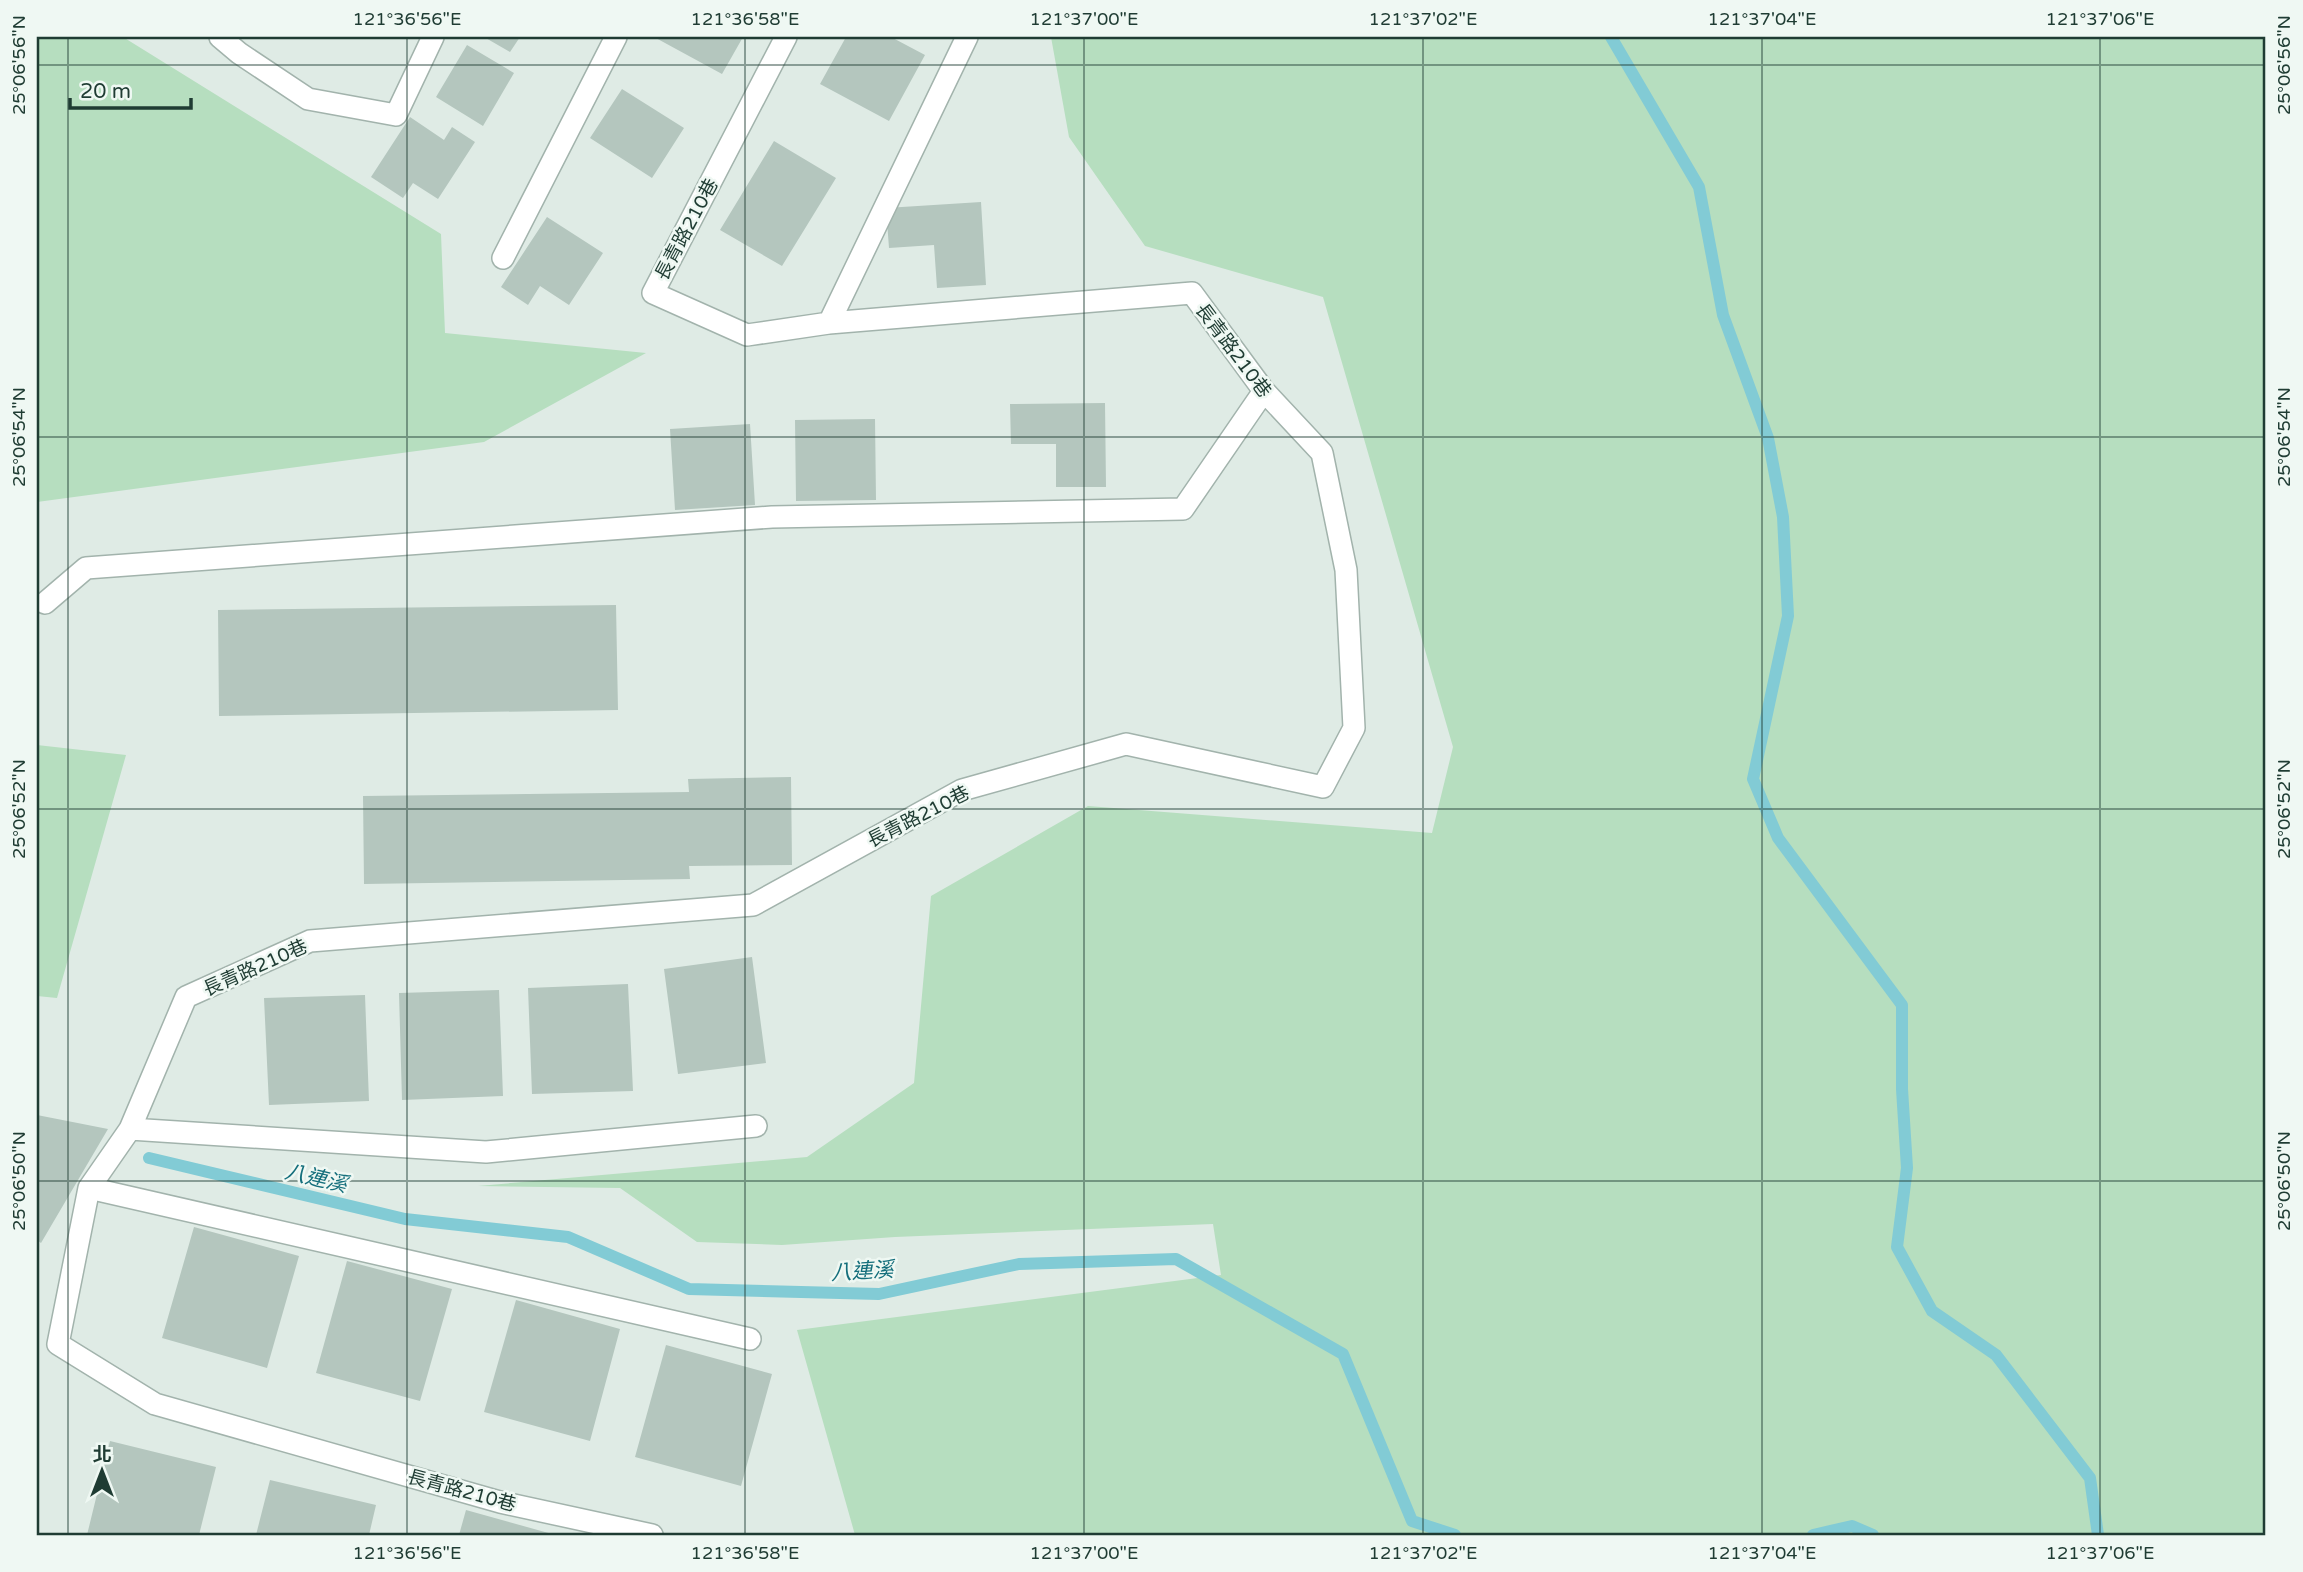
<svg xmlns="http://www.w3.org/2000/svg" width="2303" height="1572" viewBox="0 0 2303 1572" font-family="'Varela Round','Noto Sans TC',sans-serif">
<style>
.green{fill:#b6debf}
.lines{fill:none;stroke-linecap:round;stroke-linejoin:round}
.stream{stroke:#82cbd5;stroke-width:12}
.building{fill:#b4c6be}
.minor-casing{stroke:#a2b3ac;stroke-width:24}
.minor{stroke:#fff;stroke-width:21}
.ticks{fill:none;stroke:#1f3c33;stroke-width:2;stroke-opacity:0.45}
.labels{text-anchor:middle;stroke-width:5;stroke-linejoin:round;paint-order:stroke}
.street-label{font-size:19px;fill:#1f3c33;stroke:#eff8f3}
.water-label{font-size:21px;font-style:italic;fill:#156f7c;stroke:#eff8f3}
.neatline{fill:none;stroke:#1f3c33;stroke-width:2.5}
.ticks-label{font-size:18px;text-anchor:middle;fill:#1f3c33}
</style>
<rect width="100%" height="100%" fill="#dfebe5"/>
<path class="green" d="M37,37H123L441,234L445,333L646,353L484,442L37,502Z
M1051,37H2266V1535H855L797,1330L1221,1275L1213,1224L895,1237L782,1245L697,1242L620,1188L478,1186L807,1157L914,1083L931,896L1088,806L1432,833L1453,747L1323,297L1145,246L1069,137Z
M37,745L126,755L57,998L37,996Z"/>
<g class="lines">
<path class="stream" d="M1611,37L1699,187L1723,315L1768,438L1783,517L1788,616L1753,779L1778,838L1902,1005V1089L1907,1168L1897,1247L1932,1311L1996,1355L2090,1478L2098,1535
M149,1158L405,1219L568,1237L689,1289L879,1294L1019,1264L1176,1259L1343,1354L1412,1521L1455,1535
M1813,1535L1852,1526L1873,1535"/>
</g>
<path class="building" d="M484,37H520L510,52Z
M654,37H743L722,74Z
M846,37H891L925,55L889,121L820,84Z
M467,45L514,73L483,126L436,97Z
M622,89L684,128L652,178L590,138Z
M410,117L444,140L452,127L475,142L438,199L413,183L403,198L371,177Z
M774,141L836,178L782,266L720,230Z
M981,202L986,285L937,288L934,245L889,248L886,208Z
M547,217L603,253L569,305L540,286L528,305L501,287Z
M1105,403L1106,487H1056V444H1011L1010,404Z
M875,419L876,500L796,501L795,420Z
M750,424L755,505L675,510L670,429Z
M616,605L618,710L219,716L218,610Z
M791,777L792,865L689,866L690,879L364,884L363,796L689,792L688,779Z
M752,957L766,1063L678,1074L664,969Z
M628,984L633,1091L532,1094L528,988Z
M499,990L503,1096L402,1100L399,993Z
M365,995L369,1101L269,1105L264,998Z
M37,1115L108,1129L41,1243L37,1240Z
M194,1227L299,1256L267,1368L162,1338Z
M347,1261L452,1289L420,1401L316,1373Z
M516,1300L620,1329L590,1441L484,1412Z
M666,1345L772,1374L741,1486L635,1457Z
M110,1441L216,1467L199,1535H87Z
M270,1480L376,1505L369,1535H256Z
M466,1510L552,1534L551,1535H459Z"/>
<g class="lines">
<g class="minor-casing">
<path id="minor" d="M220,37L239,53L308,99L396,115L433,37
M503,258L616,37
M829,323L967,37
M45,603L86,568L772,517L1183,509L1264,391
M130,1129L486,1152L756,1126
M89,1188L750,1339
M652,1535L500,1502L155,1404L58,1344L89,1188L130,1129L186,997L310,941L753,905L962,790L1126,744L1323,787L1354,728L1346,570L1322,453L1264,391L1192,293L829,323L747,335L653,293L786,37"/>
</g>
<use href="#minor" class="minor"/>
</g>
<path class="ticks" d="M68,37V1535M407,37V1535M745,37V1535M1084,37V1535M1423,37V1535M1762,37V1535M2100,37V1535M37,65H2266M37,437H2266M37,809H2266M37,1181H2266"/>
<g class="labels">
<g class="street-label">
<text transform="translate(686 229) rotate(-62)" y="7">長青路210巷</text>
<text transform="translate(1234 350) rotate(53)" y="7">長青路210巷</text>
<text transform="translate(918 816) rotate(-27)" y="7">長青路210巷</text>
<text transform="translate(255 967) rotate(-24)" y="7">長青路210巷</text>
<text transform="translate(462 1490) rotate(15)" y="7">長青路210巷</text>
</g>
<g class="water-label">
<text transform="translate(316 1178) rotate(13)" y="7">八連溪</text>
<text transform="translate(862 1271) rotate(-3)" y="7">八連溪</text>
</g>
</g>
<rect width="2303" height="1572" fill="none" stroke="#eff8f3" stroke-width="77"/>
<g transform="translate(102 1471)" stroke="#eff8f3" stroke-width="5" paint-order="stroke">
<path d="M0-5L12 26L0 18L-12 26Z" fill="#1f3c33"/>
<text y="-10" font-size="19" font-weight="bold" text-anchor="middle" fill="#1f3c33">北</text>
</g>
<path d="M70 98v10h121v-10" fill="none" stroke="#1f3c33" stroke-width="3.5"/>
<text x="80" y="98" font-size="21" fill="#1f3c33" stroke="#eff8f3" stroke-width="5" paint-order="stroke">20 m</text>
<rect x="38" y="38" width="2226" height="1496" class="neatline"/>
<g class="ticks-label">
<text x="407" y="25">121°36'56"E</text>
<text x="745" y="25">121°36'58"E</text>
<text x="1084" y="25">121°37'00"E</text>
<text x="1423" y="25">121°37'02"E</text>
<text x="1762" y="25">121°37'04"E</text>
<text x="2100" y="25">121°37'06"E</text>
<text transform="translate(19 65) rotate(-90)" y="6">25°06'56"N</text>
<text transform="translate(2284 65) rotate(-90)" y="6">25°06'56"N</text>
<text transform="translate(19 437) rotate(-90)" y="6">25°06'54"N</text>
<text transform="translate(2284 437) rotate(-90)" y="6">25°06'54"N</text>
<text transform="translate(19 809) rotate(-90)" y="6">25°06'52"N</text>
<text transform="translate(2284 809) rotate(-90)" y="6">25°06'52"N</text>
<text transform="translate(19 1181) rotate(-90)" y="6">25°06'50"N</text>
<text transform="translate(2284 1181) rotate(-90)" y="6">25°06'50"N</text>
<text x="407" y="1559">121°36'56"E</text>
<text x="745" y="1559">121°36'58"E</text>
<text x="1084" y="1559">121°37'00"E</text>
<text x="1423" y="1559">121°37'02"E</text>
<text x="1762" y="1559">121°37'04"E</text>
<text x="2100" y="1559">121°37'06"E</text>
</g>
</svg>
